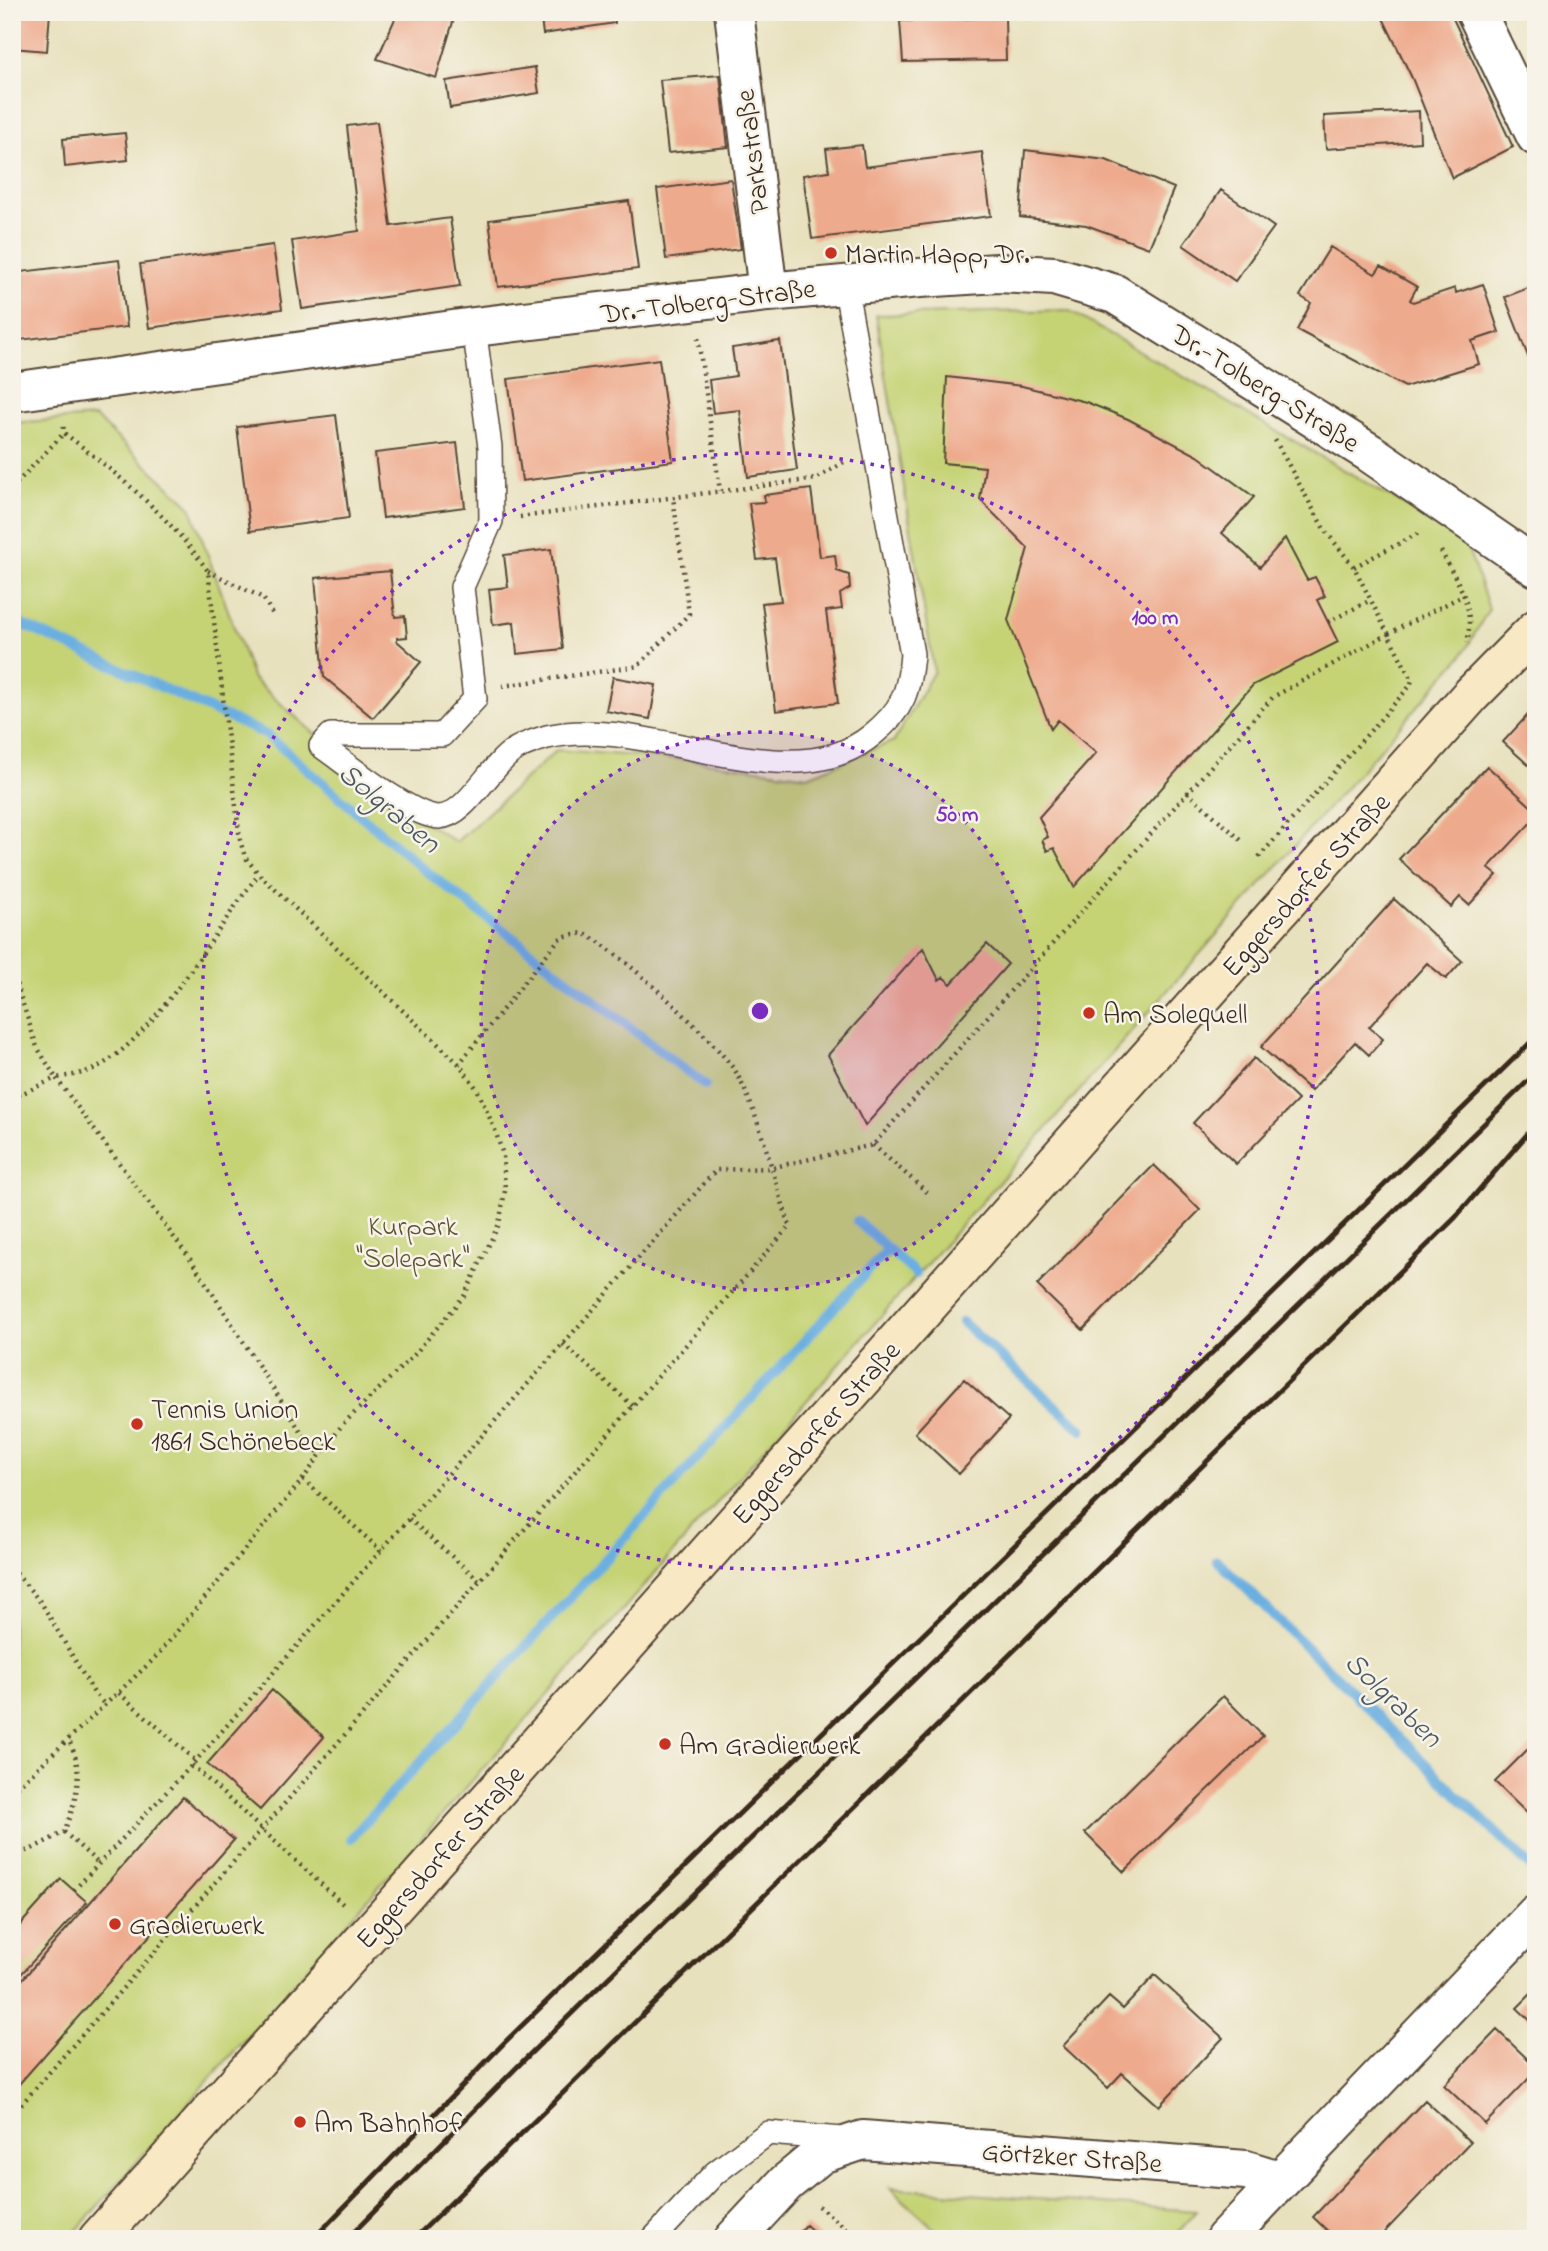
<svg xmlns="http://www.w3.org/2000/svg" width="1548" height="2251" viewBox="0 0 1548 2251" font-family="'Indie Flower',sans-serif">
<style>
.green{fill:#c5d375;stroke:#807e4a;stroke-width:2}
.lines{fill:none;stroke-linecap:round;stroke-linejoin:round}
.stream{stroke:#6aafe0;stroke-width:10}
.building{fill:#eeaa8d}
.lane-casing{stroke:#554536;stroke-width:26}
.street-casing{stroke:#554536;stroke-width:42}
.secondary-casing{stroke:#554536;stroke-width:42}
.path{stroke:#554536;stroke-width:4.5;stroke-dasharray:2 5;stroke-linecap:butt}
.lane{stroke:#fff;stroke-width:23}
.street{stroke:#fff;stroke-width:38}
.secondary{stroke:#f8e8c3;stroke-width:38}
.rail{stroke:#3b2a1e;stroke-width:5}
.ring{fill:none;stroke:#7b2cbf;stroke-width:3.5;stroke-dasharray:3.5 7}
.poi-dot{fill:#c8321e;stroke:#f7f3e8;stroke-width:2.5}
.labels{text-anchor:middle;stroke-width:5;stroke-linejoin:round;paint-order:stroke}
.street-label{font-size:28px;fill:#3b2a1e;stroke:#f7f3e8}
.poi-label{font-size:28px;fill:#3b2a1e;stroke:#f7f3e8;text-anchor:start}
.park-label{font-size:28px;fill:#5e5434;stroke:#f7f3e8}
.water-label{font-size:30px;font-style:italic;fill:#4b5962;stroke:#f7f3e8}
.centre{fill:#7b2cbf;stroke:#f7f3e8;stroke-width:3.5}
.ring-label{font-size:21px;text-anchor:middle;font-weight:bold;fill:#7b2cbf;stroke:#f7f3e8;stroke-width:5;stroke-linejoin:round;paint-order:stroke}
</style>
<rect width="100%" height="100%" fill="#f7f3e8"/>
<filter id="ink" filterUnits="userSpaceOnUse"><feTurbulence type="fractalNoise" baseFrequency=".0143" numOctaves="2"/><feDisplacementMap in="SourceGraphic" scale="14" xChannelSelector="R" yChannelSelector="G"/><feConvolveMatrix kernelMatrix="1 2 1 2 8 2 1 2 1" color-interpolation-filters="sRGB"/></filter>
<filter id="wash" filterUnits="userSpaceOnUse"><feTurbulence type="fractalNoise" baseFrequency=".00686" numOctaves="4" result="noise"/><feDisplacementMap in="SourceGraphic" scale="28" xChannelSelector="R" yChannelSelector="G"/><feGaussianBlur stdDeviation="1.57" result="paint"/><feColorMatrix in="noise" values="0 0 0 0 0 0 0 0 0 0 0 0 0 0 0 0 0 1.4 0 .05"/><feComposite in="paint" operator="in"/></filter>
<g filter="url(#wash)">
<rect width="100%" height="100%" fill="#e8e1be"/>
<path class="green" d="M1068,310L1465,540L1489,609L1462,656L69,2239H12V423L95,417L190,506L253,679L388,799L456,842L557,750L691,760L808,776L894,741L934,671L876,315Z
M890,2188L1197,2211L1172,2239H946Z"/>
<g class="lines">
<path class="stream" d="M12,620L267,735L422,868L705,1085
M857,1221L916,1274
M962,1322L1082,1430
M1217,1560L1536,1872
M351,1838L888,1249"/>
</g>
<g id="blocks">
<path class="building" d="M12,12H50L47,51L12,48Z
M398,12H456L436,78L377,59Z
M540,12H614L615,23L543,34Z
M1380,12H1450L1513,147L1452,178L1412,78Z
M1005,17L1006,60L903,62L900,21Z
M535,67L539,93L450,108L446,81Z
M720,75L728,147L668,153L660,80Z
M1419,111L1420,142L1326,149L1324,116Z
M377,122L391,226L450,218L460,286L302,309L292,241L359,231L347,126Z
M125,133L128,160L65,167L63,139Z
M862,145L865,167L982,152L991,216L812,239L803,175L829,171L826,149Z
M1025,150L1106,160L1174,188L1149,248L1086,225L1020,217Z
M731,179L741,249L666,259L657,189Z
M1221,190L1274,227L1235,281L1183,245Z
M629,201L638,269L498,287L489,220Z
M273,245L282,309L149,328L140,264Z
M1330,247L1375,274L1381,266L1417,287L1410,300L1413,302L1455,288L1456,293L1483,284L1499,332L1472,341L1479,364L1405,387L1297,330L1311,303L1300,296Z
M119,260L127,327L20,340L12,273Z
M1536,285V377L1505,297Z
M780,341L797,470L748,477L740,410L713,413L709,380L736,376L732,348Z
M659,359L673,461L522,481L508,379Z
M947,377L1022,386L1086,402L1128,419L1198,456L1254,497L1222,533L1260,567L1285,538L1307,580L1315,577L1325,596L1317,600L1338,642L1253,685L1074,887L1054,848L1047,851L1042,840L1048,837L1039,817L1096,753L1058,720L1051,729L1008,620L1028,548L980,500L985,467L943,463Z
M336,415L349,518L250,531L237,427Z
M457,443L465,507L383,518L375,453Z
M811,489L820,557L835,555L837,571L849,575L850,588L840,594L842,609L826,611L838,703L776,711L762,603L781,601L775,558L757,560L749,503L765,502L764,495Z
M551,549L563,649L517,654L514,622L493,625L489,589L508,587L504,555Z
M390,571L395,617L405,616L407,637L397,638V641L421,662L373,718L324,677L315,578Z
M613,677L656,685L650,719L606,711Z
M1536,706V772L1503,742Z
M1487,766L1536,811V817L1488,868L1497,875L1469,905L1460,897L1451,907L1399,859Z
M1394,899L1462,961L1446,979L1427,963L1369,1027L1383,1039L1369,1055L1355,1042L1311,1091L1261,1047Z
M987,944L1008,964L865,1126L828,1055L923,948L939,980L943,977L951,984Z
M1254,1058L1298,1100L1236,1164L1193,1123Z
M1154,1165L1200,1210L1083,1330L1037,1285Z
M964,1379L1009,1419L959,1474L915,1433Z
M272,1690L324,1737L260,1810L207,1764Z
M1223,1696L1263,1736L1124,1872L1085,1833Z
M1536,1741V1822L1495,1782Z
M183,1797L234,1840L12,2092V1991Z
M61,1879L87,1902L12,1984V1934Z
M1155,1975L1223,2038L1159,2106L1122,2073L1108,2088L1063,2046L1109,1997L1123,2009Z
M1536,1989V2026L1517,2008Z
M1497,2030L1536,2067V2071L1485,2124L1444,2085Z
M1425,2100L1470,2142L1378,2239H1336L1313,2217Z
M806,2225L822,2239H794Z"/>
</g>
</g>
<g filter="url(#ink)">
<use href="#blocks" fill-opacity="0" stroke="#554536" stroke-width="2"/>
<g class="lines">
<g class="lane-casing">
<path id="lane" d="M474,327L490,447L491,521L462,587L475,699L442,735H331L321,746C346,763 411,817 439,817C466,816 490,766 513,751C521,745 537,740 547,737C645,713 789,804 872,735C903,710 909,692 912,654L845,284
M653,2239L715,2173L768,2133L842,2139"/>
</g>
<g class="street-casing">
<path id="street" d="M734,12L768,292
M1476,12L1536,136
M12,392L474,327L768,292L920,278L998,273L1054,276L1115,294L1370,453L1536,567
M734,2239L786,2183L821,2154L863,2140L1246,2170L1279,2180
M1225,2239L1536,1914"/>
</g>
<g class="secondary-casing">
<path id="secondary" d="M98,2239L1470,696L1536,629"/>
</g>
<path class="path" d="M698,338L720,491
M12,488L64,433
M520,517L816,479L847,460
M1441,551C1458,584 1475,604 1467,643
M1354,567L1421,532
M208,571L263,598L274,616
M1328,622L1371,600
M502,686L638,666L689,614L673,497
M1187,792L1241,840
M1259,857L1410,686L1412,680L1388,634L1464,595
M12,971L37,1047L56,1078C66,1076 78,1075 88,1071C149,1050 217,926 259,874
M12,1098L56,1078L193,1263L303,1435L321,1455
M873,1145L928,1193
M563,1344L633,1406
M303,1479L381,1551
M409,1519L480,1581
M12,1568L42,1604L94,1693L106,1706
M119,1693L196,1761
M192,1765L346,1907
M12,1792L156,1657L303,1479L342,1425L414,1355L464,1296L499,1224L505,1191L503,1155L495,1130L477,1089L459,1064L259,874L245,857L240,840L208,571C169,516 118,474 64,433L63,423
M64,1832L98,1863
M12,1854L30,1850L64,1832C76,1802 85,1770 69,1741
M74,1890L192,1765L716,1170L770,1168L873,1145L1273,697L1388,634L1354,567L1324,529L1275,440
M12,2115L790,1226C773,1178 761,1119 737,1074C723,1048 612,943 584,934C576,932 566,936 559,939L459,1064
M818,2206L860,2239"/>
<use href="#lane" class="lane"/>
<use href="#street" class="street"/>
<use href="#secondary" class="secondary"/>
<path class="rail" d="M313,2239L505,2042L1536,1037
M347,2239L528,2056L1536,1073
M414,2239L1454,1219L1536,1124"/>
</g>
</g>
<circle cx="760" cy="1011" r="279" fill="#7b2cbf" fill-opacity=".12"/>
<g class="ring">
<circle cx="760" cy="1011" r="279"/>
<circle cx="760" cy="1011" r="558"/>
</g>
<g class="poi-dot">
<circle cx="831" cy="253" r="7"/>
<circle cx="1089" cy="1013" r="7"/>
<circle cx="137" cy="1424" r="7"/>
<circle cx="665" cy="1744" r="7"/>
<circle cx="115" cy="1924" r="7"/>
<circle cx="300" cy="2122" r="7"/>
</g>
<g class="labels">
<g class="street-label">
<text transform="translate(751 152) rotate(-97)" y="10">Parkstraße</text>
<text transform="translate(708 300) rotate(-7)" y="10">Dr.-Tolberg-Straße</text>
<text transform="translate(1266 387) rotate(32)" y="10">Dr.-Tolberg-Straße</text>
<text transform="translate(1305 884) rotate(-48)" y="10">Eggersdorfer Straße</text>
<text transform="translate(815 1432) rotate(-48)" y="10">Eggersdorfer Straße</text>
<text transform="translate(439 1856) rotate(-48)" y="10">Eggersdorfer Straße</text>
<text transform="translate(1072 2156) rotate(4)" y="10">Görtzker Straße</text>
</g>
<g class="poi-label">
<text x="845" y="263">Martin Happ, Dr.</text>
<text x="1103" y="1023">Am Solequell</text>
<text x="151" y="1418">Tennis Union<tspan x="151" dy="32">1861 Schönebeck</tspan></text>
<text x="679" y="1754">Am Gradierwerk</text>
<text x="129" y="1934">Gradierwerk</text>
<text x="314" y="2132">Am Bahnhof</text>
</g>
<g class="park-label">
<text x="413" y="1235">Kurpark<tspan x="413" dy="32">"Solepark"</tspan></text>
</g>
<g class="water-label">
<text transform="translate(390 807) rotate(40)" y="10">Solgraben</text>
<text transform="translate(1394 1699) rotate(44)" y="10">Solgraben</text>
</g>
</g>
<circle cx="760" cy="1011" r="10" class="centre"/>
<g class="ring-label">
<text x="1155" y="624">100 m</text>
<text x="957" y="821">50 m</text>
</g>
<rect width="1548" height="2251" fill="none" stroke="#f7f3e8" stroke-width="42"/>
</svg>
